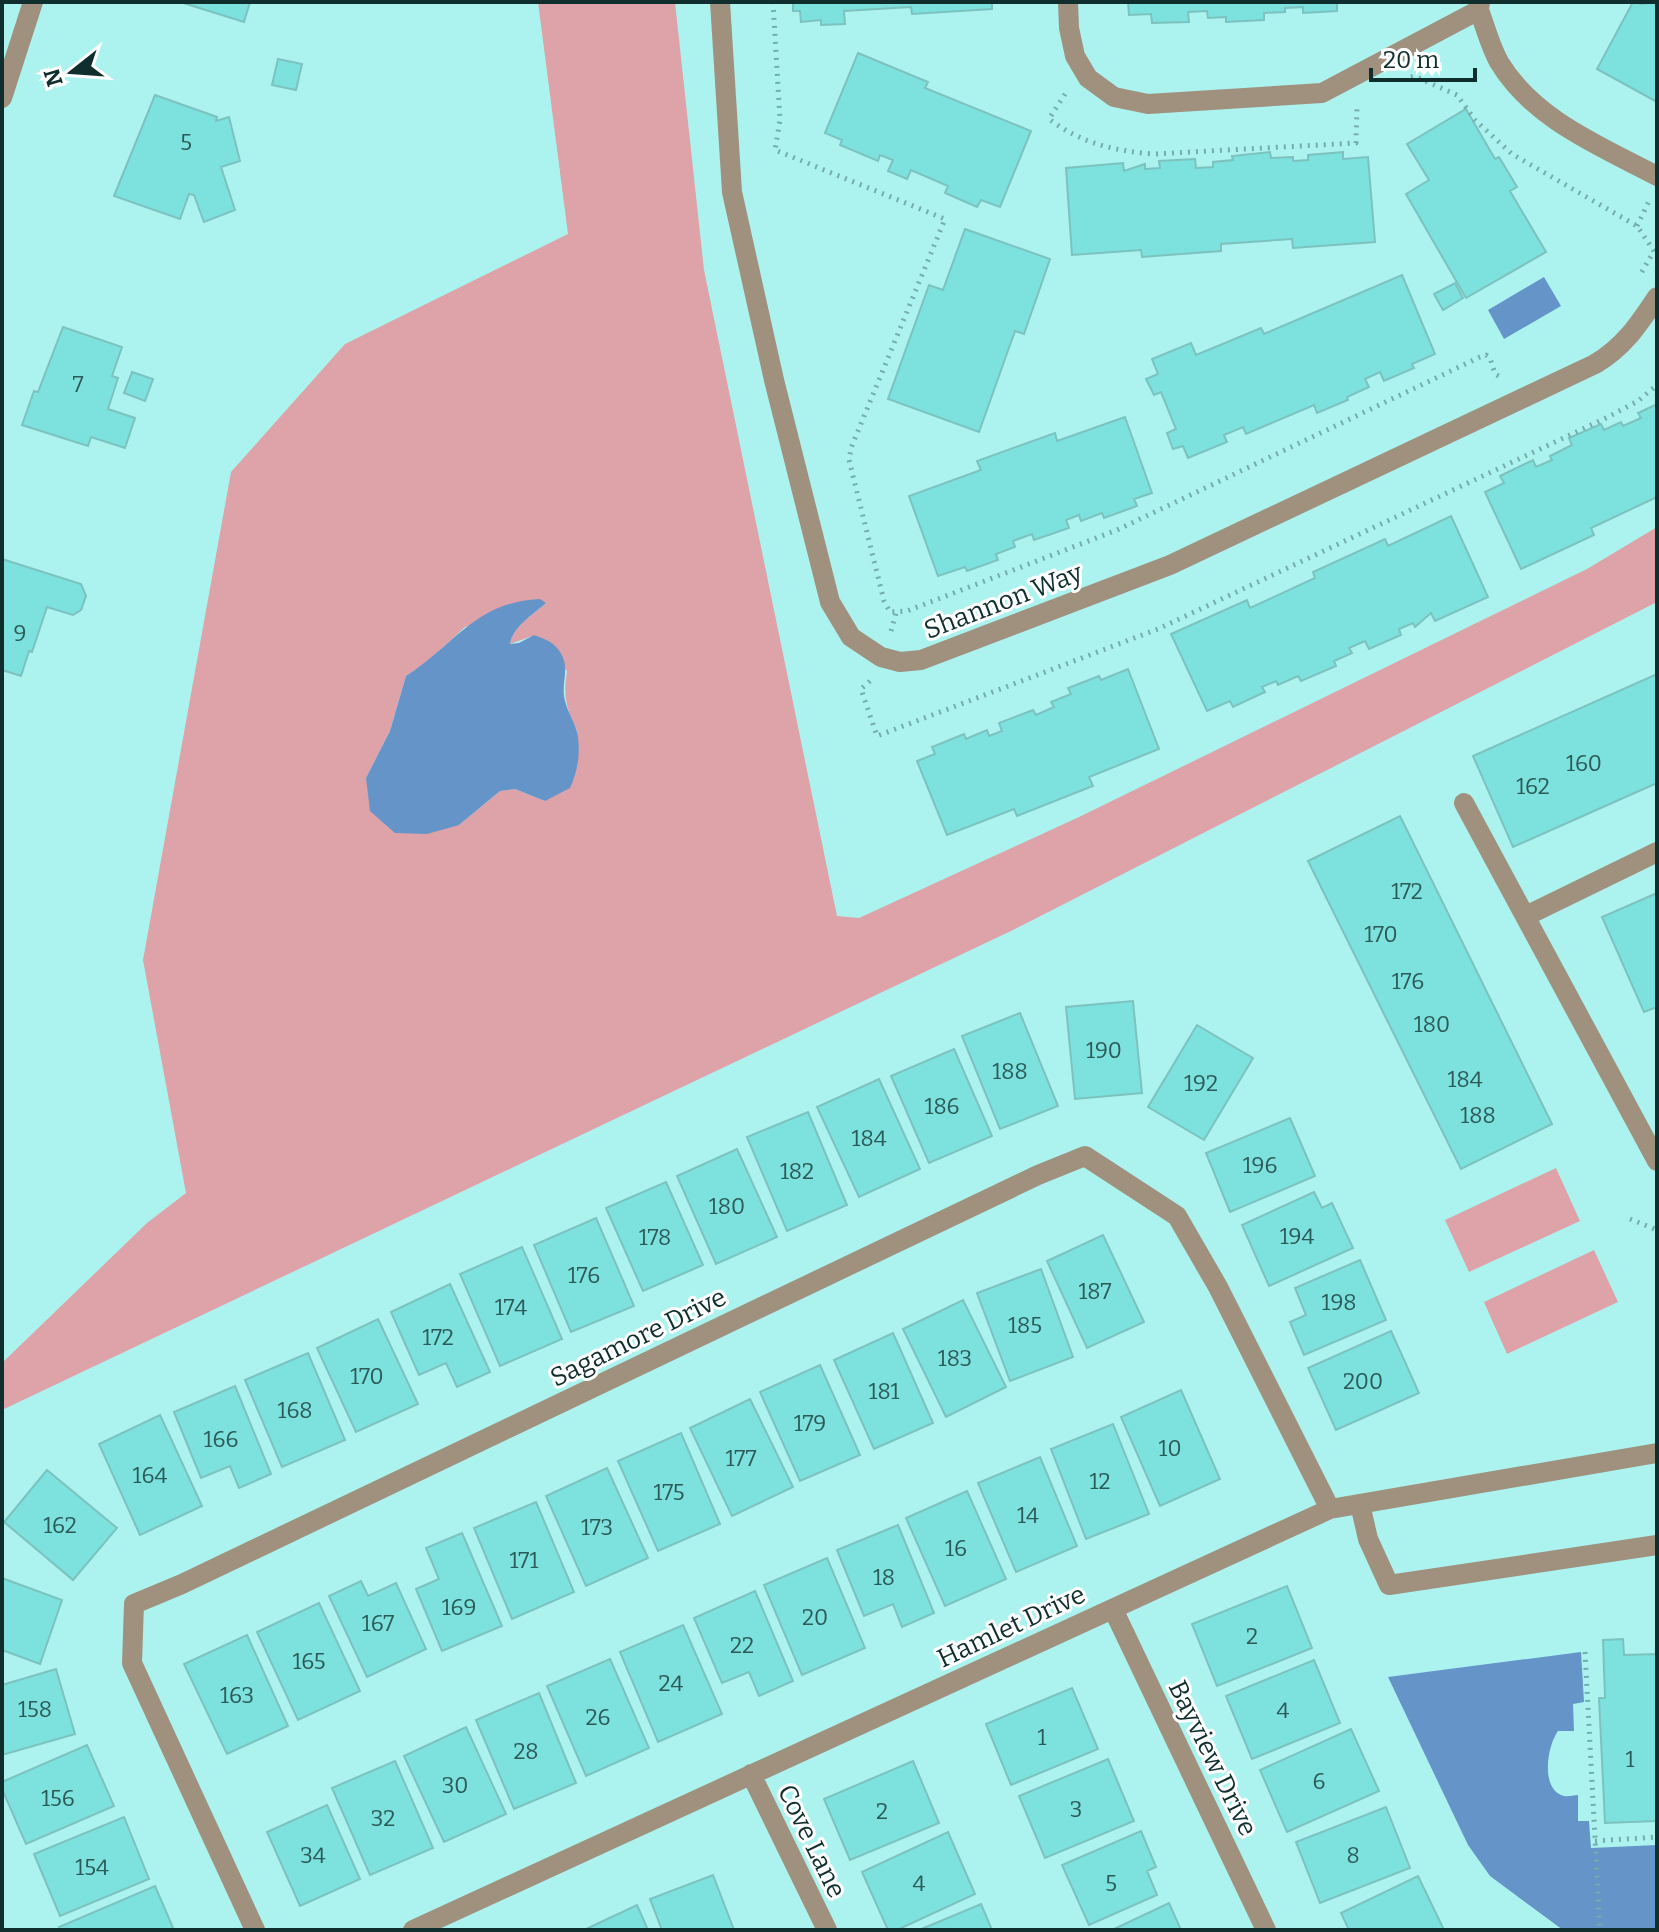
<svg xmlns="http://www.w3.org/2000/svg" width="1659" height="1932" viewBox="0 0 1659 1932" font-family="Bitter,serif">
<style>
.green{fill:#dda3a9;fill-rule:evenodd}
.water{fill:#6594c9}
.building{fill:#7de1dd;stroke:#7cc2bf;stroke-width:2}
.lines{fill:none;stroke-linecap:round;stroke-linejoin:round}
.path{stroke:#75adab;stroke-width:5;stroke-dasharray:2 6;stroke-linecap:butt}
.minor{stroke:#a0917e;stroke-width:20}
.labels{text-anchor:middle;stroke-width:6;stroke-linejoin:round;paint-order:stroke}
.number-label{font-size:22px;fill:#2b5b59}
.street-label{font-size:26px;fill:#102e2d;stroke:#fff}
</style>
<rect width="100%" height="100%" fill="#acf3f0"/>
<path class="green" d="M538,2H675L704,270L837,916L859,918L1079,817L1587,569L1657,527V602L1013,930L2,1410V1363L147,1223L186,1193L143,960L231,472L345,344L568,234ZM546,603C533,615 513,626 510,644L535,635L567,671C563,696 566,708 577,731L545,801L515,789L500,791L459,825L366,778L390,731L406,676L426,663L465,627Z
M1556,1168L1580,1221L1469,1272L1445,1220Z
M1594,1250L1618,1302L1507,1354L1484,1302Z"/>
<path class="water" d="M1544,277L1561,306L1504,339L1488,310Z
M540,599L546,603C534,614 513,626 510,644L519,643L534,635C545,639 554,642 560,652C570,667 562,680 564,696C566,709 573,719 577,732C581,751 578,771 570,788L545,801L515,789L500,791L459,825L427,834L395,833L370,811L366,778L390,731L406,676C456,644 475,602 540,599Z
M1581,1652L1584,1702L1573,1704L1574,1731H1558C1547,1746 1540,1790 1564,1796C1569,1797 1573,1795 1578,1795V1821H1589L1591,1848L1657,1845V1930H1563L1490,1876L1468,1845L1388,1677Z"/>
<path class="building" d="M180,2H250L244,22Z
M793,2H992V9L912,14L911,7L844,11L845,24L821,25V20L801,22L800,11H793Z
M1128,2H1357L1337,3V11L1303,13V7L1285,8V12L1264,13V20L1226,22V17L1208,18L1207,11L1188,12L1189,22L1152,23L1151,14L1129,15Z
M1633,2L1641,4L1657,2V102L1597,69Z
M858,53L928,82L925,88L1031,131L1000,207L981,200L977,207L945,193L948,186L911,170L907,179L888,171L893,160L880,155L878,161L840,145L842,140L825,133Z
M278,59L302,64L296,90L272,85Z
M155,95L217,117L216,121L229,117L240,161L221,167L235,210L204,222L194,195L189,194L180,219L114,196Z
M1466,109L1495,159L1499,157L1517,187L1510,191L1546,252L1466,298L1406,194L1429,180L1407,144Z
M1270,152L1271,158L1293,157V161L1308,160V155L1343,152V159L1368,157L1375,242L1293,248L1292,239L1221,244V251L1142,257L1141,250L1072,255L1066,168L1123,163L1124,171L1145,164V169L1160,168L1159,161L1195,159L1196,168L1213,167V162L1233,160L1232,156Z
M965,229L1050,259L1024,334L1015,331L979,432L888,399L929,285L943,290Z
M1402,275L1435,354L1412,364L1414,368L1384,381L1380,372L1365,379L1369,387L1347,397L1348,400L1317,413L1314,405L1246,434L1243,427L1224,435L1227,442L1188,458L1183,446L1173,449L1167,433L1176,429L1161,392L1154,395L1146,379L1158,374L1152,359L1191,343L1196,355L1261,328L1264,334Z
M1455,283L1463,298L1443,310L1434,294Z
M63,327L122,347L112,376L118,378L108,409L135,418L125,448L91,437L88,446L22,425L34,391L38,392Z
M132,372L153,379L145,401L124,393Z
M1657,404V497L1591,528L1594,535L1521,569L1485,492L1504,483L1500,476L1533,460L1536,467L1552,460L1550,456L1572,445L1569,438L1601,424L1604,430L1621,422L1623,426L1641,418L1638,413Z
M1125,417L1152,493L1134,499L1137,506L1104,518L1102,513L1081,521L1079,515L1066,520L1069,528L1034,540L1032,534L1013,541L1015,547L996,554L998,560L967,571L965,567L938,576L909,496L981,470L977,461L1055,433L1057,441Z
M1451,516L1488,597L1435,621L1431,613L1415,627L1413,623L1399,629L1401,635L1369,649L1365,641L1349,648L1352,653L1334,661L1336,666L1301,681L1298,676L1278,685L1276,681L1262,687L1265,692L1233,707L1230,701L1207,711L1171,634L1247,600L1250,608L1315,578L1313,572L1385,539L1388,546Z
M2,559L81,584L86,596L81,610L73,615L47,607L32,652L29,651L21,676L2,670Z
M1128,669L1159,749L1089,777L1093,786L1017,816L1014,809L947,835L917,761L935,754L932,747L964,734L966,739L987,730L989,736L1002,731L999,723L1033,710L1036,715L1054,707L1051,702L1071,694L1068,688L1099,676L1101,680Z
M1657,674V783L1513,847L1473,756Z
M1400,816L1552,1124L1461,1169L1308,861Z
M1657,893V1007L1644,1012L1602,917Z
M1133,1001L1142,1093L1075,1099L1066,1007Z
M1020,1013L1058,1106L1000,1129L962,1036Z
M1197,1025L1253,1058L1204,1140L1148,1107Z
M954,1049L992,1136L929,1163L891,1076Z
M879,1079L920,1169L859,1197L817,1107Z
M808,1112L847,1205L787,1231L747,1137Z
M1290,1118L1315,1176L1230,1212L1206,1153Z
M737,1149L777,1237L716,1264L677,1176Z
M666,1182L703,1265L643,1291L606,1208Z
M1314,1192L1322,1208L1332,1203L1353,1248L1269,1286L1242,1225Z
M596,1218L634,1306L571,1332L534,1245Z
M1103,1235L1144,1322L1087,1348L1047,1261Z
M522,1247L562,1339L500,1366L460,1274Z
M1360,1260L1386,1320L1304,1355L1290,1322L1306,1315L1295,1288Z
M1041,1269L1073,1357L1010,1381L977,1293Z
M450,1284L490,1372L457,1387L446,1363L419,1375L391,1312Z
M963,1300L1006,1387L946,1417L903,1329Z
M378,1319L418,1404L356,1432L317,1348Z
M1391,1331L1419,1393L1336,1430L1308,1368Z
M893,1333L933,1423L874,1449L834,1360Z
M308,1353L345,1440L282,1467L245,1380Z
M820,1365L860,1455L800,1481L760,1392Z
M235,1386L271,1474L239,1488L230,1466L201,1478L174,1412Z
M1181,1390L1220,1479L1160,1506L1121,1417Z
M750,1399L793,1487L732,1516L690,1428Z
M160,1415L202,1506L140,1535L99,1444Z
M1113,1424L1149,1514L1086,1539L1051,1449Z
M681,1433L720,1524L658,1551L618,1461Z
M1040,1457L1077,1546L1016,1572L978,1483Z
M607,1468L648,1558L586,1586L546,1496Z
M47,1470L117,1528L73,1580L4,1522Z
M967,1491L1006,1579L945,1606L906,1518Z
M536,1502L574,1592L512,1619L474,1528Z
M898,1525L934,1613L902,1627L893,1604L864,1616L837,1550Z
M462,1533L502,1626L442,1651L416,1589L439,1579L426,1548Z
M827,1558L865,1648L802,1675L764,1585Z
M2,1578L62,1600L40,1664L2,1650Z
M361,1581L368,1596L396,1583L426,1649L367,1677L329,1596Z
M1287,1586L1312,1648L1217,1686L1192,1624Z
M755,1591L793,1681L759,1696L749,1672L722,1683L694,1618Z
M319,1603L360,1691L298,1720L257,1632Z
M683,1625L722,1714L658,1742L620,1652Z
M247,1635L288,1726L227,1754L184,1664Z
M1623,1639L1624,1655L1657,1654V1821L1605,1823L1599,1698H1605L1603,1640Z
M610,1659L649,1748L586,1776L547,1686Z
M1314,1660L1340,1723L1252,1759L1226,1696Z
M56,1669L75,1734L2,1755V1685Z
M1072,1688L1098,1749L1011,1785L986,1724Z
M539,1693L576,1783L514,1809L476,1720Z
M466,1727L506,1814L444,1842L404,1756Z
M1351,1729L1379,1791L1287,1832L1260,1770Z
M87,1745L114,1806L26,1844L2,1789V1782Z
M1108,1759L1134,1821L1045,1858L1019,1796Z
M395,1761L433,1848L370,1875L332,1788Z
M913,1761L939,1823L850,1860L824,1799Z
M327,1805L360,1879L300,1906L267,1832Z
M1386,1807L1410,1868L1320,1903L1296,1842Z
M124,1817L149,1879L60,1916L34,1854Z
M1141,1831L1156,1867L1147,1871L1157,1895L1089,1925L1062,1865Z
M948,1832L975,1894L897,1930H888L862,1872Z
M713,1875L734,1930H662L650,1899Z
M1418,1876L1444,1930H1349L1341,1913Z
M155,1886L174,1930H60L59,1927Z
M1169,1903L1181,1930H1112Z
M981,1904L992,1930H919Z
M637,1905L648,1930H584Z"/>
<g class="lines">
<path class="path" d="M773,2L780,120L775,150L945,219L851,448L849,460L884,601L890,612L907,611L1117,530L1480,357L1486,355L1490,358L1495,374L1502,378
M1411,77L1414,76L1457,95L1475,120L1512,154L1637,226L1654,251L1640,275
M1065,94L1049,119C1081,143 1114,151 1154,154L1356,143L1357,106
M1637,226L1649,201
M891,631L896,613
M870,681L861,689L877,736L1158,629L1608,417L1638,401L1657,385
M1630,1219L1657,1230
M1585,1652L1600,1930
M1595,1841L1657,1837"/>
<path class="minor" d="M720,2L732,192L774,380L830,602L851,637L881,657L900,662L921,660L1170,565L1595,364C1624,347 1639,324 1657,297
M1068,2L1069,28L1075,56L1088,78L1114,97L1148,104L1322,93L1479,10
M1480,2L1479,10C1485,26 1490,46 1499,62C1533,119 1600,146 1657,176
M2,98L33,2
M1464,803L1657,1161
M1526,916L1657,852
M1360,1504L1368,1539L1389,1585L1657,1545
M1113,1609L1266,1930
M751,1774L827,1930
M255,1930L132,1663L134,1604L182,1584L1038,1175L1085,1156L1177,1216L1218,1287L1330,1509
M413,1930L1330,1509L1657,1453"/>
</g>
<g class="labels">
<g class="number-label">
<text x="186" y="150">5</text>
<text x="78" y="392">7</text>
<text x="20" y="641">9</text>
<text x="1584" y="771">160</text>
<text x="1533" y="794">162</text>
<text x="1407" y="899">172</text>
<text x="1381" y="942">170</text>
<text x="1408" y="989">176</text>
<text x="1432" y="1032">180</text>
<text x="1104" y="1058">190</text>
<text x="1010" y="1079">188</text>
<text x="1465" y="1087">184</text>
<text x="1201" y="1091">192</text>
<text x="942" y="1114">186</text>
<text x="1478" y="1123">188</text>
<text x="869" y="1146">184</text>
<text x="1260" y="1173">196</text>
<text x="797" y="1179">182</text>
<text x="727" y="1214">180</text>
<text x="1297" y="1244">194</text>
<text x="655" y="1245">178</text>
<text x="584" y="1283">176</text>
<text x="1095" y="1299">187</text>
<text x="1339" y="1310">198</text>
<text x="511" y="1315">174</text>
<text x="1025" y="1333">185</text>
<text x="438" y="1345">172</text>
<text x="955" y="1366">183</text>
<text x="367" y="1384">170</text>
<text x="1363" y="1389">200</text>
<text x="884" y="1399">181</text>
<text x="295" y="1418">168</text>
<text x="810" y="1431">179</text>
<text x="221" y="1447">166</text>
<text x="1170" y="1456">10</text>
<text x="741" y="1466">177</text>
<text x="150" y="1483">164</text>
<text x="1100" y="1489">12</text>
<text x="669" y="1500">175</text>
<text x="1028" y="1523">14</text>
<text x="60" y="1533">162</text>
<text x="597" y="1535">173</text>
<text x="956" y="1556">16</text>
<text x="524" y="1568">171</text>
<text x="884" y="1585">18</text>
<text x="459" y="1615">169</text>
<text x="815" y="1625">20</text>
<text x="378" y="1631">167</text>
<text x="1252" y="1644">2</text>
<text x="742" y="1653">22</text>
<text x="309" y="1669">165</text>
<text x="671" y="1691">24</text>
<text x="237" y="1703">163</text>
<text x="35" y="1717">158</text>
<text x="1283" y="1718">4</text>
<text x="598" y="1725">26</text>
<text x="1042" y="1745">1</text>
<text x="526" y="1759">28</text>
<text x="1630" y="1767">1</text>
<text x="1319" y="1789">6</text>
<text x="455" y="1793">30</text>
<text x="58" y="1806">156</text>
<text x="1076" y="1817">3</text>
<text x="882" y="1819">2</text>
<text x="383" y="1826">32</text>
<text x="313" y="1863">34</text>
<text x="1353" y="1863">8</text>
<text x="92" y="1875">154</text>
<text x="919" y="1891">4</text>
<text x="1111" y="1891">5</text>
</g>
<g class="street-label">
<text transform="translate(1003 601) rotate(-21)" y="9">Shannon Way</text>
<text transform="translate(638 1337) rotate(-26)" y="9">Sagamore Drive</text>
<text transform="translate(1011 1626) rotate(-25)" y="9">Hamlet Drive</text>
<text transform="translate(1213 1758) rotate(64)" y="9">Bayview Drive</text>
<text transform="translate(812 1841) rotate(64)" y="9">Cove Lane</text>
</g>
</g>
<rect width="1659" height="1932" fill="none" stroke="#102e2d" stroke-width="8"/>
<g transform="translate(72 72) rotate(253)" stroke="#ffffff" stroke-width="6" paint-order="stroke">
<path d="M0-6L14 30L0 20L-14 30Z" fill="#102e2d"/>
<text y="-12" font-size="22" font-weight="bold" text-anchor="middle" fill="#102e2d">N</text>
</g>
<path d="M1371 68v12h104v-12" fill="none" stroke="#102e2d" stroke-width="4"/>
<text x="1383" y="68" font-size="24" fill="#102e2d" stroke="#ffffff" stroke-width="6" paint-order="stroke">20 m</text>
</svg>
